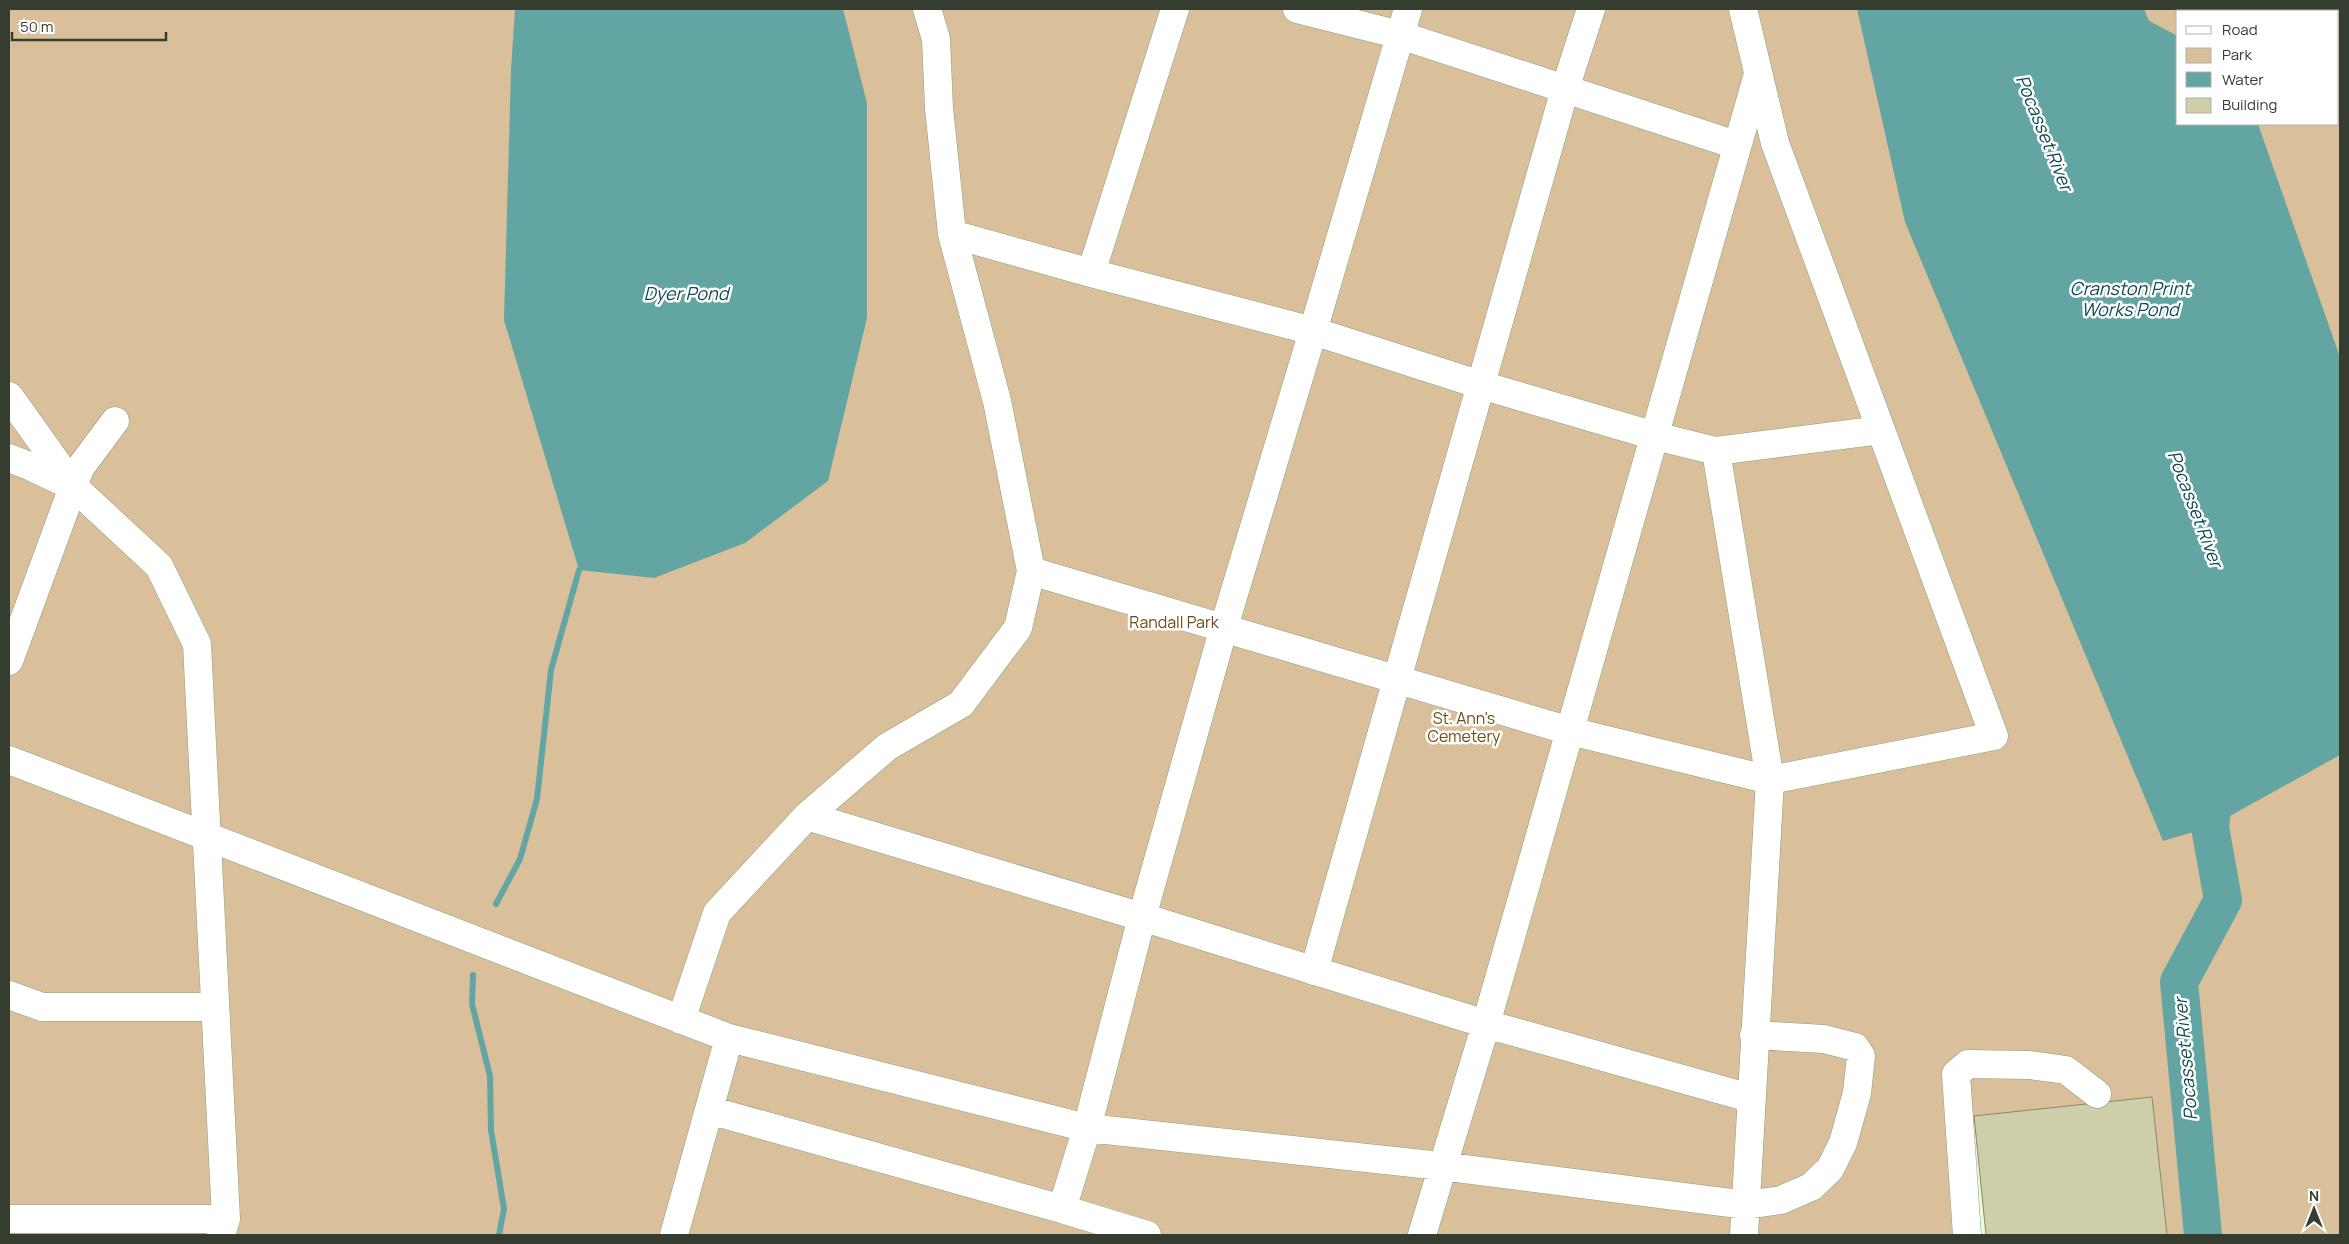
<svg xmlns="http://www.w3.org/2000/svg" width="2349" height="1244" viewBox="0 0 2349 1244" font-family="Manrope,sans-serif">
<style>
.green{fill:#dac09a;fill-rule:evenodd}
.water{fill:#63a5a3}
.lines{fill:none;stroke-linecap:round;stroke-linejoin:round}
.stream{stroke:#63a5a3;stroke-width:6}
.river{stroke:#63a5a3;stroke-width:38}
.building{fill:#cfceaa;stroke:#898866}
.minor-casing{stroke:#8b9f81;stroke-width:29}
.minor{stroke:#fff;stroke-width:28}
.labels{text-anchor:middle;stroke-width:5;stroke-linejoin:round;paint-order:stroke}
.park-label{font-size:16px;fill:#6b4d19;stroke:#fff}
.water-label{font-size:18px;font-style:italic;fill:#104c4b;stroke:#fff}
</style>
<rect width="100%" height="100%" fill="#e8fddd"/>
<path class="green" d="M9,9H2340V1235H2167L2152,1098L1965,1124L1976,1235H9ZM2178,11H2338V124H2178Z"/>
<path class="water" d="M515,9H843L867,103V318L828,481L745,543L654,578L579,570L504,320L511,70Z
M1857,9H2144L2149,21L2178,36V124H2258L2340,357V755L2210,827L2163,841L1905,222Z"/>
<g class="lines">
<path class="stream" d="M496,904L520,859L537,799L551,670L579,570
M473,975L472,1004L490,1076L491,1130L504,1209L499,1235"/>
<path class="river" d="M2203,1235L2179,982L2223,900L2210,827L2216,775"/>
</g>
<path class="building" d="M2152,1097L2167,1235H1986L1974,1116Z"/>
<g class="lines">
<g class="minor-casing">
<path id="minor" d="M927,9L936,39L939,108L952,234L1091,273L1313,331L1481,385L1655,436L1716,451L1881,430
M1297,9L1400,35L1736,145
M1091,273L1175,9
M9,396L74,487L159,566L197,644L226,1219L221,1235
M1716,451L1770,780L1744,1235
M9,458L32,467L70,485
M1031,571L1570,731L1770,780L1994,736L1775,143L1743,9
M9,661L80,468L115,421
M9,760L729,1038L1087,1128L1441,1166L1746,1205L1781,1200L1811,1187L1830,1169L1843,1143L1857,1093L1861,1056L1855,1047L1824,1039L1754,1035
M807,816L1142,917L1486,1024L1750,1098
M1314,971L1565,89L1591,9
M9,995L42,1007H215
M681,1020L717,913L807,816L887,747L961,704L1018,628L1031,571L997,401L952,234
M709,1110L1062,1209L1147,1235
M1062,1209L1087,1128L1142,917L1224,627L1313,331L1408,9
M9,1219H226
M674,1235L729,1038
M1422,1235L1486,1024L1758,74
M1967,1235L1956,1074L1968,1064L2029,1065L2066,1070L2097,1094"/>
</g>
<use href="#minor" class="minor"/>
</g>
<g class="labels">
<g class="park-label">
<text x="1174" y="628">Randall Park</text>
<text x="1464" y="724">St. Ann's<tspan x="1464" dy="18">Cemetery</tspan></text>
</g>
<g class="water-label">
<text transform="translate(2044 133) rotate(68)" y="6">Pocasset River</text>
<text x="2130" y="295">Cranston Print<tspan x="2130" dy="21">Works Pond</tspan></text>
<text x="686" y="300">Dyer Pond</text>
<text transform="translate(2195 509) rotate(69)" y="6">Pocasset River</text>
<text transform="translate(2186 1059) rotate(-95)" y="6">Pocasset River</text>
</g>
</g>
<rect width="2349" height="1244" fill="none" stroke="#353d31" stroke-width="20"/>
<rect x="2176" y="10" width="162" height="115" fill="#ffffff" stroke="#aeb1ad"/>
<rect x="2186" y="26" width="25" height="8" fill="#ffffff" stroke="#aeb1ad"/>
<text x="2222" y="35" font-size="15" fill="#353d31">Road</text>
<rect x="2186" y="48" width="25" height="15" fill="#dac09a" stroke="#aeb1ad"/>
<text x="2222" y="60" font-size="15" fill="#353d31">Park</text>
<rect x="2186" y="72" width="25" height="15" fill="#63a5a3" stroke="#aeb1ad"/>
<text x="2222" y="85" font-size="15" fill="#353d31">Water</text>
<rect x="2186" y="98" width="25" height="15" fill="#cfceaa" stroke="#aeb1ad"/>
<text x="2222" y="110" font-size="15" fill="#353d31">Building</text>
<g transform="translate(2314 1209)" stroke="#ffffff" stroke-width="4" paint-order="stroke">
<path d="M0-4L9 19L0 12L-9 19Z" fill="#353d31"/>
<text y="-8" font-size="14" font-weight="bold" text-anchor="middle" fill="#353d31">N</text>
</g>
<path d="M12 32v8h154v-8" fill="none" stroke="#353d31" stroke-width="2.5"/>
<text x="20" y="32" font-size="15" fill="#353d31" stroke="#ffffff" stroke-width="4" paint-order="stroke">50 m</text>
</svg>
